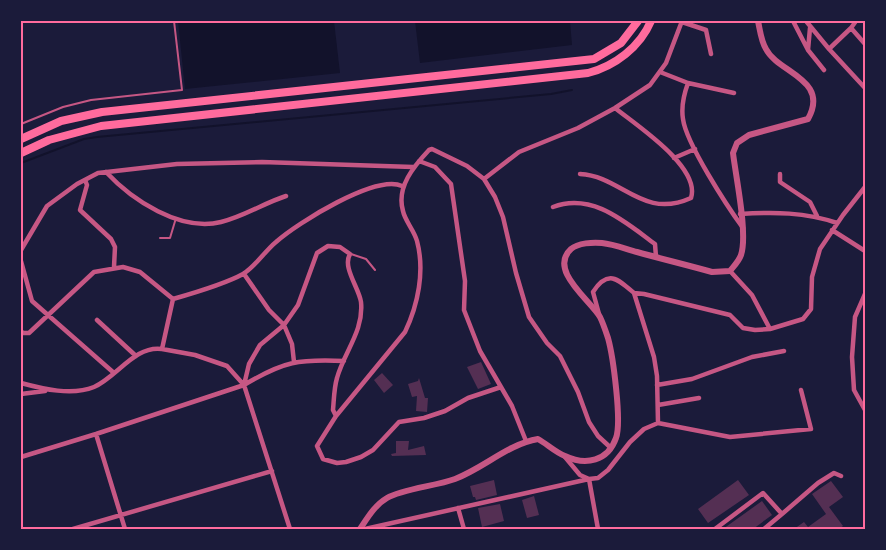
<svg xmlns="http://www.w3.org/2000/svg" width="886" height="550" viewBox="0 0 886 550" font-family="'Fira Sans',sans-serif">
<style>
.water{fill:#12122b}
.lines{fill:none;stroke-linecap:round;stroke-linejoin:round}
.stream{stroke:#12122b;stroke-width:2}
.building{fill:#542f53}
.service{stroke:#c65784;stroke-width:2}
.minor{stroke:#c65784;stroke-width:4.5}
.tertiary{stroke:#c65784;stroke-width:6}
.primary{stroke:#ff6b9d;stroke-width:8}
.neatline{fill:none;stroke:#ff6b9d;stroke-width:2}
</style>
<rect width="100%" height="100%" fill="#1b1b3a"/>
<path class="water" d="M178,21H334L340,73L185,89Z
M415,21H570L572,45L420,63Z"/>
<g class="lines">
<path class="stream" d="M21,163L84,139L97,137L551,94L572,90"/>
</g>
<path class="building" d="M481,362L491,384L478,389L467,367Z
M382,373L393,385L384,393L374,380Z
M419,378L425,398H428L427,412L416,411L417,396L412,397L408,384L418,381Z
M396,441H409L408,450L424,446L426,455L392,456L391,454L396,453Z
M494,480L497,495L476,500L475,497H473L470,486Z
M738,480L749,495L708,523L698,509Z
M831,481L843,497L829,507L843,526L839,529H794L804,522L808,527L826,514L812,494Z
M534,496L539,515L527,518L522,500Z
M762,501L772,515L753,529H723Z
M500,504L504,521L482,527L478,508Z"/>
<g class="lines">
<path class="service" d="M21,124L63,107L91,100L182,90L174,21
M160,238H170L176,218
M351,254L366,259L375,270"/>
<path class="minor" d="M793,21L808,50L824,70
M806,21L829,49
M856,21L851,28L865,44
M682,22L706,30L711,54
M851,28L829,49L865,88
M808,50L810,28
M660,72L688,83C684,94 681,107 683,119C686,143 727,206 743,228
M688,83L734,93
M674,158L695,149
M419,161L435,167L451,184L465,281L464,310L480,351L501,387L468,398L445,411L424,418L399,422L373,450L361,457L346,462L337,463L323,459L317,446L336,416L405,332C418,305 425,271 417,241C414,230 405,221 403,211C396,187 414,166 429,150L432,149L467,166L484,179L495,197L503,217L516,273L529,317L547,343L560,356L578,392L589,422L598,436L611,448
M106,172C132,200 180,232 221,222C243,217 264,203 286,196
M580,174C622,176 642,220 691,198C701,167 636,125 615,108
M780,174V182L810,202L817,216
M484,179L519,152L578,128L615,108L650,85L666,63L682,21
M85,180L87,185L80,210L111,239L115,247L114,267
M553,207C592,192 625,222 655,244L656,257
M740,214C774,212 805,212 837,223
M832,230L865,251
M21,250L47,206L77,184L98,173L177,164L262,162L413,167
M21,261L32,301L114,373
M730,271L752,295L770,329
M244,274L269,310L284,325L292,344L294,362
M865,294L855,317L852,357L854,390L865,410
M173,299C194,293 225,284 243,274C255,267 265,251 276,242C297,223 376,174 402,186
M173,299L162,349L195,355L227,366L244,385
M599,314L593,292C608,269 618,279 634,293
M97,320L136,356
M21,331L23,333H29L94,272L123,267L140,272L173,299
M21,383C43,389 72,396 94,387C117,377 135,345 162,349
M657,385L692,379L752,357L784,351
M501,387L512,406L526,441
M21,394L45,391
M658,405L699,398
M658,423L657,376L654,357L634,293L644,294L730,315L743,328L755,330L770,329L803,319L811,309L812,277L820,249L843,215L865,187
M96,434L125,529
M21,457L96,434L244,385C284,361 299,359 344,361
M565,457L580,475L589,479L598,478L608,470L630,442L644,429L658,423L730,437L811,429L801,390
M458,508L464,529
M73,529L272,471
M290,529L244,385L249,364L260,345L284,325L298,305L317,253L328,246L340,247L350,254C342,267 359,288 361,302C364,331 344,352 337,378C334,388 334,399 333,410L336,416
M365,529L589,479L598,529
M715,529L763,493L782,514L818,483L834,473L841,476
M764,529L782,514"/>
<path class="tertiary" d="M360,529C368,517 375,505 387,498C402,489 436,486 455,479C484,468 508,444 538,439C547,444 555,452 565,456C586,466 608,461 616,438C622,422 613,356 608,338C606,332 603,323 600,317C590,300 548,270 571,249C578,243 593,242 602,243C613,244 626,249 637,252C662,259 687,265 712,272L730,271C734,266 739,261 741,255C748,234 736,178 733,153L737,143L749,135L808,119C830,79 778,73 766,49C761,41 760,30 758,21"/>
<path class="primary" d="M21,139L61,121L102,112L594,59L621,43L638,21
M21,153L49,140L101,126L588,73C615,66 640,47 651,21"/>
</g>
<rect width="886" height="550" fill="none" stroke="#1b1b3a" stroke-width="45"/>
<rect x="22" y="22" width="842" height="506" class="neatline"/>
</svg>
